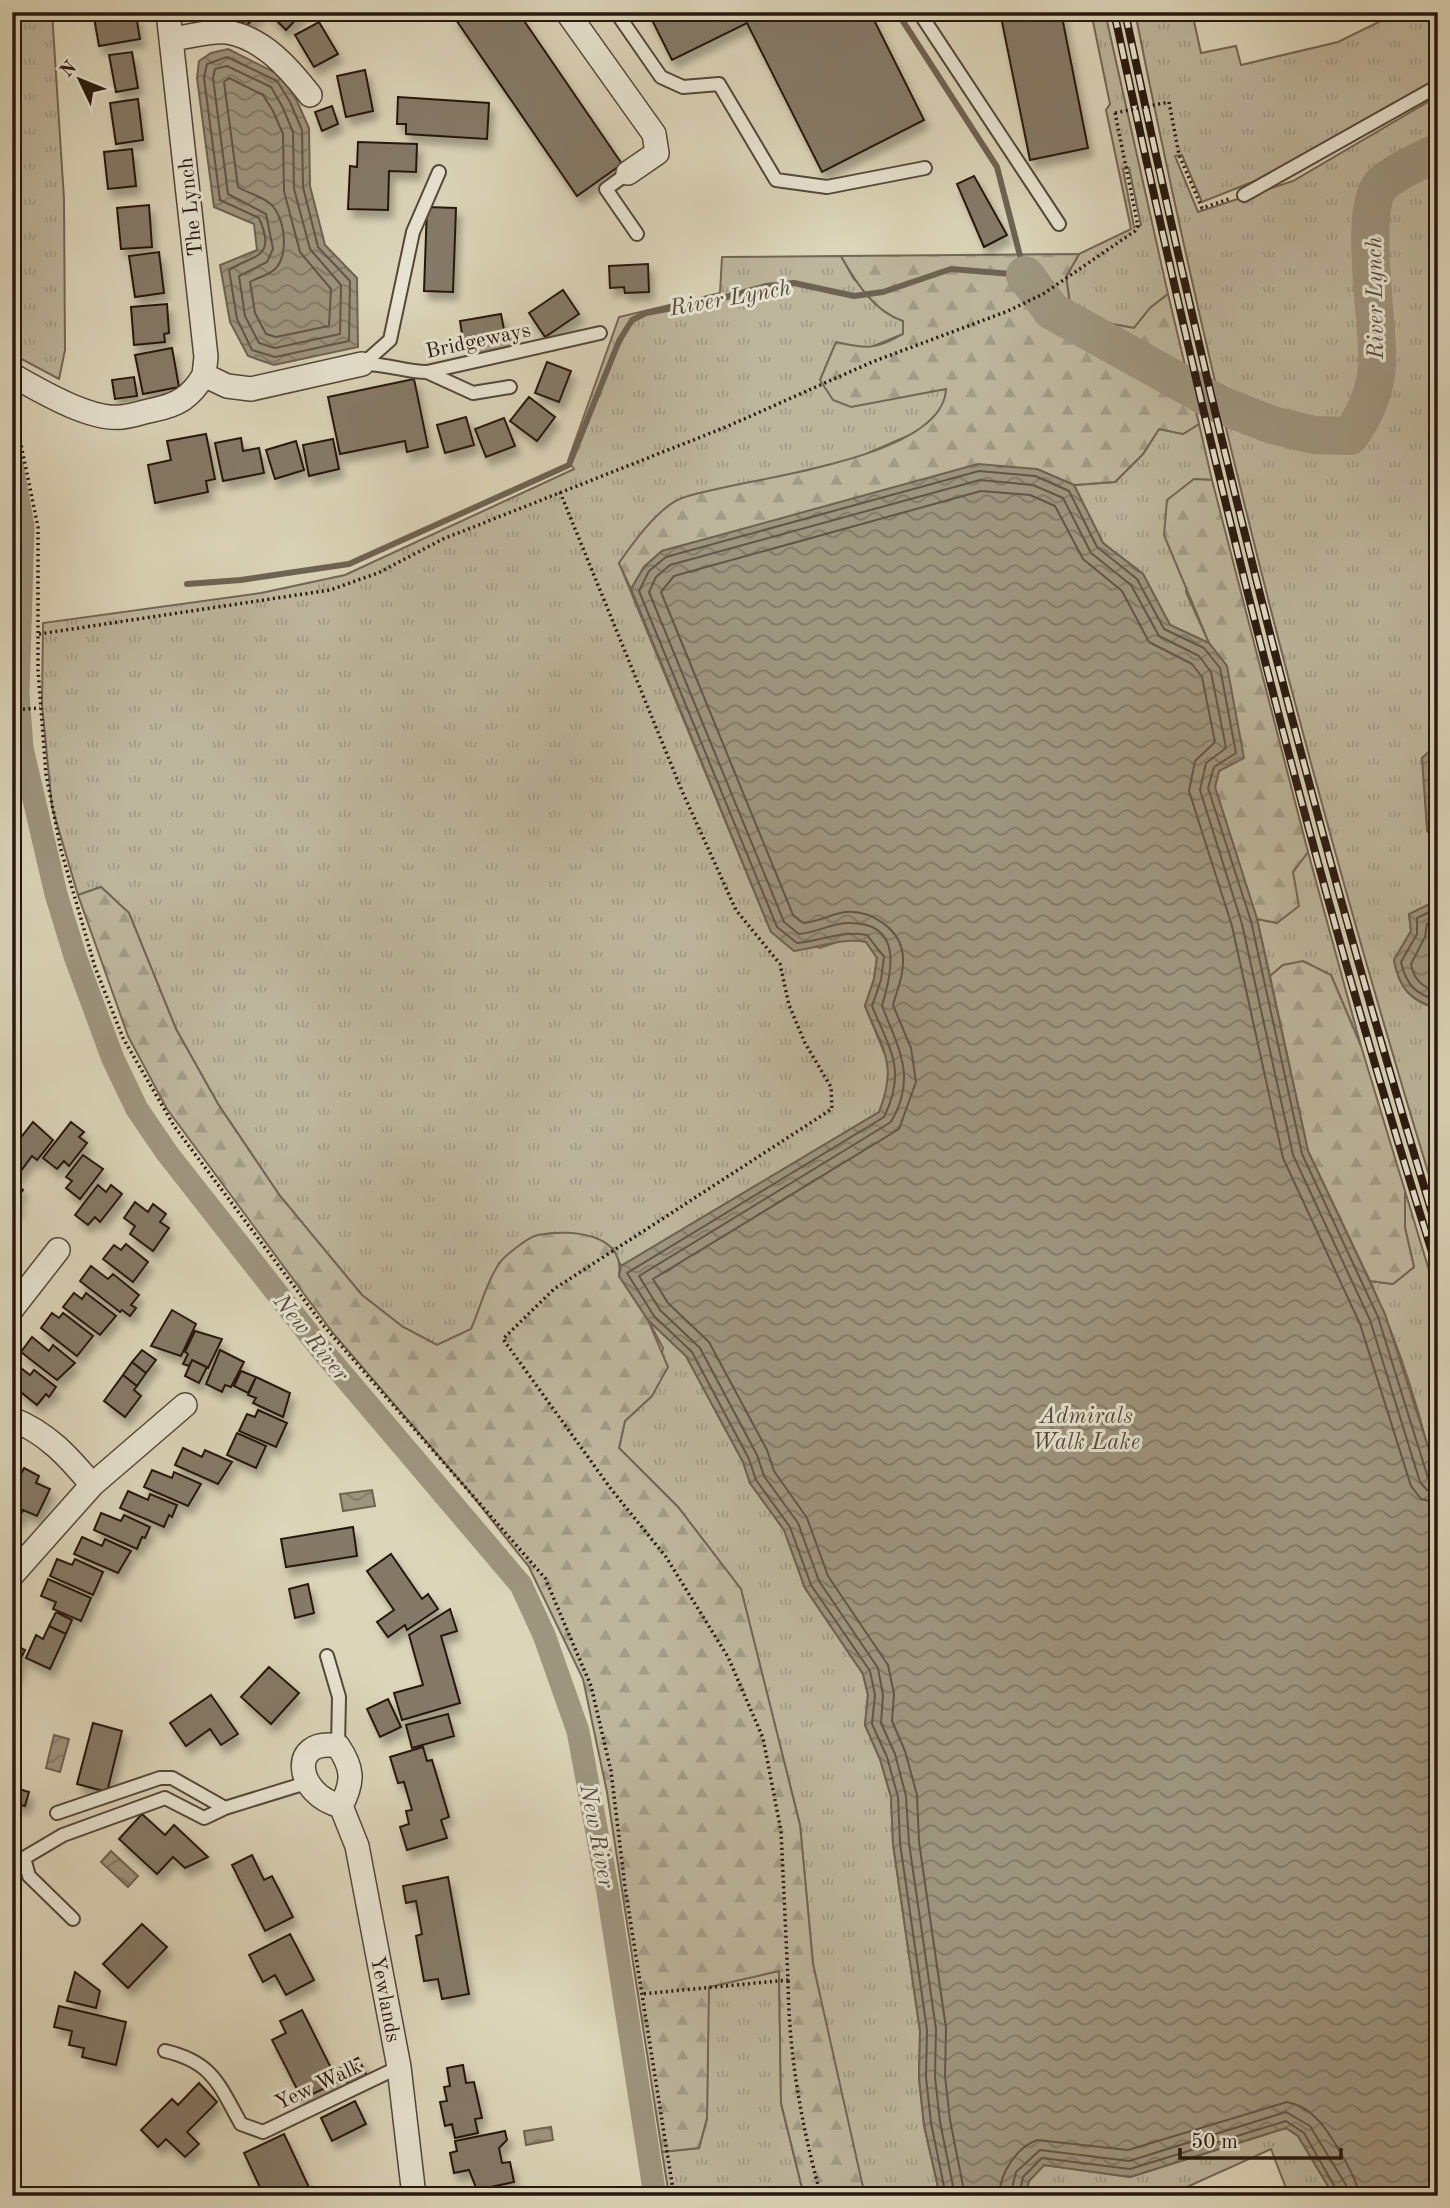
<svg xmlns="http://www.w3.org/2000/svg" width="1450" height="2208" viewBox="0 0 1450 2208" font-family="'Old Standard TT',serif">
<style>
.grass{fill:url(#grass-tufts);stroke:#726656;stroke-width:2;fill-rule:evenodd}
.forest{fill:url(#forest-firs);stroke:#726656;stroke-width:2}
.water{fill:url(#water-waves);stroke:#6e6352;stroke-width:2}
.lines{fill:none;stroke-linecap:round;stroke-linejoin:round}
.shore{stroke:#625647;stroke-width:2}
.stream{stroke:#6e6352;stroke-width:6}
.canal{stroke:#9e957f;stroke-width:23}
.river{stroke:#9e957f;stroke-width:38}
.building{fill:#857a67;stroke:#27180f;stroke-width:2;filter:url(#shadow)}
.service-casing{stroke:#54473a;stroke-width:16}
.minor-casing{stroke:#54473a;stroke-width:26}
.path{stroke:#27180f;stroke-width:3.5;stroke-dasharray:2 3.5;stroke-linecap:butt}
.service{stroke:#e8e4d2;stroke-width:12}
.minor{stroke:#e8e4d2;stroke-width:23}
.rail-casing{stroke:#27180f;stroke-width:8}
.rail{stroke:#e8e4d2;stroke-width:5;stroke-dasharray:16;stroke-linecap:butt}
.path-bridge{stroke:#27180f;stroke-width:3.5;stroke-dasharray:2 3.5;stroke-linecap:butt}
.labels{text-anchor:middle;stroke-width:6;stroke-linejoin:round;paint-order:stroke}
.street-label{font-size:21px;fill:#27180f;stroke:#e8e4d2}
.water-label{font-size:23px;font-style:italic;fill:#574a3c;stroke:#e8e4d2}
</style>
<defs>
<pattern id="grass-tufts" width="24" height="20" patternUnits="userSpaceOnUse" patternTransform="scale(1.75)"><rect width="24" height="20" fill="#bdb59c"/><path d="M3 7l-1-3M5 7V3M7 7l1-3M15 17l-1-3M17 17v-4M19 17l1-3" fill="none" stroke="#a29b85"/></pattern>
<pattern id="forest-firs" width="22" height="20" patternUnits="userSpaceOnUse" patternTransform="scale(1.75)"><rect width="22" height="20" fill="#bdb59c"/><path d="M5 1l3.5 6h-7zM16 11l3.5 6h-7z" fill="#a29b85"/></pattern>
<pattern id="water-waves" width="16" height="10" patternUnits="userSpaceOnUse" patternTransform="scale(1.75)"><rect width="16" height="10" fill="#9e957f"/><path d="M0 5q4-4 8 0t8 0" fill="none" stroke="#817966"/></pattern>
<filter id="shadow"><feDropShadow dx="4.5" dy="8" stdDeviation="3.5" flood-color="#0004"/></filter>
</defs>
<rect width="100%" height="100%" fill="#dcd5b9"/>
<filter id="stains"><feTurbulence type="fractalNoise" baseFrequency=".00286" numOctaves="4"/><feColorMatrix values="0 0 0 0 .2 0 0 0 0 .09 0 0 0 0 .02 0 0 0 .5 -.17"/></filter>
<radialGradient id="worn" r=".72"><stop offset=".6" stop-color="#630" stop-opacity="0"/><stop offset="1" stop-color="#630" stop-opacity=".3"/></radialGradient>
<path class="grass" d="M12,12H52L64,199L65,350L59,379L12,354Z
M1091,12H1105L1168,294L1150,308L1134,328L1107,323L1070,304L1066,277L1079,254L1131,229L1106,110L1110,104ZM1129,168L1141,225L1134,227L1123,169Z
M1135,12H1192L1201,53L1236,46L1241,65L1338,42L1399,12H1438V82L1265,177L1202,202L1182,155L1175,156L1198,212L1293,181L1438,96V748H1433L1427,830L1436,844L1438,900L1409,914L1411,931L1394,960C1399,986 1410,1003 1438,1008V1205C1318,813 1215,414 1135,12Z
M841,256L854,279L903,321V334L866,349L924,391L947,389L944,407L919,431L857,458L800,472L619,563L771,932L820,948L848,938L866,942L877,958L874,979L865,1006L886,1057L890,1083L879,1112L621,1266L613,1248L499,1263L472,1329L437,1345L403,1327L362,1295L280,1196L218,1104L176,1029L129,913L101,887L78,895L52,807L42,705L43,623L261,593L345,575L574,469L568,461L619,317L720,293L722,257Z
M1199,424L1212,480L1194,479L1186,592L1209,643L1170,625L1143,574L1103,543L1074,485L1115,482L1143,454L1159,429L1183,434Z
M1308,852L1361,1046L1331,975L1283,965L1270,976L1257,919L1277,923L1293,872Z
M1405,1191L1438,1300V1494C1424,1422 1400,1348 1370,1281L1393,1284L1414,1267L1405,1228Z
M648,1320L686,1356L743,1462L750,1483L784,1530L805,1588L863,1674L868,1695L865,1725L880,1759L891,1797L893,1844L920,2031L919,2078L924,2125L940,2196H865L861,2185L813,1964L800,1825L741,1590L678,1507L619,1448L625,1421L652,1396L663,1348Z
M779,1971L781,2103L804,2196H669L662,2152L699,2148L707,2118L708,1987Z
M1286,2128L1298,2136L1334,2196H1289L1271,2149L1167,2196H1025L1029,2181L1044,2165L1130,2177Z"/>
<path class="forest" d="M1079,254L1066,277L1070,304L1107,323L1134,328L1150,308L1168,294L1199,424L1183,434L1159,429L1143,454L1115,482L1074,485L1037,469L801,514L662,551L644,567L631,589L619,563C632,544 660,506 682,498C738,478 943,462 946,389L851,407L833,400L820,380L836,342C866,349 876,350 903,334V321C874,312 855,281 841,256Z
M1194,479L1212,480L1308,852L1293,872L1299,906L1277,923L1257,919L1215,787L1219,771L1227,666L1209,643L1164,535L1167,500Z
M101,887L129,913L176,1029L218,1104L280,1196L362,1295L403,1327L437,1345L471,1329C480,1309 486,1282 499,1264C504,1256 528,1237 538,1235C569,1229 625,1232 619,1276L648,1320L668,1367L652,1396L625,1421L619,1448L678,1507L741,1589L800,1825L813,1964L865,2196H804L781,2103L779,1971L709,1987L707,2118L699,2148L662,2152L607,1792L583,1679L529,1567L467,1489L333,1333L167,1109L128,1036L78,895Z
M1303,961L1331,975L1361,1046L1405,1191V1228L1414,1267L1393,1284L1370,1281L1308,1151L1270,976L1283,965Z"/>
<path class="water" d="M228,49L282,76L296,99L309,128L310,186L325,245L357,278L358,347L274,365L248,356L230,322L220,265L257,250L254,224L214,207L197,78L199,61L211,53Z
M978,464L1037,469L1074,485L1103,543L1143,574L1170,625L1209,643L1227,666L1244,758L1219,771L1215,787L1257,919L1308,1151L1385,1314L1431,1456L1438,1494V2196H1334L1298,2136L1286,2128L1130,2177L1044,2165L1029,2181L1025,2196H940L924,2125L919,2078L920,2031L893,1844L891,1797L880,1759L865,1725L868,1695L863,1674L805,1588L784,1530L750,1483L743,1462L686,1356L648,1320L619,1276L621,1266L879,1112C898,1064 883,1050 865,1006L874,979L877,958L866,942C841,937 818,948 794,951L771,932L631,589L644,567L662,551Z
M1433,748H1438V878L1436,844L1427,830L1422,758Z
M1438,900V1008H1436C1410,1000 1399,988 1394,960L1411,931L1409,914Z
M372,1490L375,1506L343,1511L340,1494Z
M54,1735L69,1739L60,1772L46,1768Z
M111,1851L138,1876L128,1887L101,1862Z
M551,2127L553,2140L526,2145L524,2131Z"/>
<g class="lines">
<path class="shore" d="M227,57L277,81L290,102L302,130L303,187L318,247L350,281L349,341L275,357L252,350L237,319L229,270C254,254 277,259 259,218L220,200L204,78L207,64Z
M227,66L271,87L282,106L293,132L294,189L310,249L341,285L340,334L275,348L259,343L245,316L239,276L267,262L273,249L266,214L228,194L213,78L215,69Z
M229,78L263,95L273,111L283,134L284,191L300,252L331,289L329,326L276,337L266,334L255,313L250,282C258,277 268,276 275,269C290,255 285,213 268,202C259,195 247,193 238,187L224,82Z
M1438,755L1429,762L1434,827L1438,834
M1438,908L1417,918V934L1401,962C1406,985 1416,994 1438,1001
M1438,918L1427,924L1425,937L1411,964C1414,980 1422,987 1438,992
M946,2196L931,2123L926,2077L927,2030L900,1843L898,1797L887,1757L872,1724L875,1695L870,1671L811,1585L790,1527L756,1480L749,1459L692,1352L654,1316L627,1273L884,1117C907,1070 890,1050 872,1006L881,980L884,957L867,935C842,930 822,941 797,943L777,927L639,591L649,571L666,557L979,471L1035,476L1069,491L1097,547L1137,579L1164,629L1204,648L1220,668L1236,753L1214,767L1208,788L1251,921L1302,1154L1378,1317L1428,1478L1438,1483
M955,2196L940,2122L935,2077L936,2029L909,1843L906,1796L895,1754L881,1723L883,1695L878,1668L819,1581L798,1523L764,1476L757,1455L700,1348L660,1310L639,1276L891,1122C917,1078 899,1049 882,1006C892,971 904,922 848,923C832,923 816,933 799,934L784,922L649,592L656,577L670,565L980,480L1033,485L1063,498L1091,553L1131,585L1159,636L1199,656L1211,672L1226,748L1206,763L1200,790L1242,924L1293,1155L1370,1320L1420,1482L1427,1490L1438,1492
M965,2196L950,2120L945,2076L946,2028L919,1842L917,1795L905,1751L892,1721L894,1694L888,1665L828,1576L807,1518L774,1471L767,1450L709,1342L668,1303L653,1279L899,1129L916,1082L911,1048L893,1005C897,990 904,975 903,958C902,929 871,910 845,912C831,914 818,922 803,923L793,915L661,592L674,576L981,491L1030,495L1055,506L1083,559L1122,591L1149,642L1192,664L1202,677L1215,742L1195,761L1189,791L1232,926L1283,1158L1360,1324L1411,1486L1421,1499L1438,1503
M999,2196C1000,2173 1016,2148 1037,2140L1128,2150L1287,2102C1298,2104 1308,2110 1316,2118C1328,2129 1359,2180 1359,2196
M1010,2196L1016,2172L1040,2150L1129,2161L1286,2112L1310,2126L1346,2185L1349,2196
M1019,2196L1023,2177L1042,2158L1130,2169L1286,2121L1304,2133L1340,2196"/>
<path class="stream" d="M187,584L241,580L349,564L569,465L619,341L632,320L646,313L719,299L766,286L794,283L854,296L883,292L951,269L1025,275L997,167L897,12"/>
<path class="canal" d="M12,465L23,526L18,694L22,748L56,894L75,956L113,1059L137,1109L167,1153L320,1348L521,1585L544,1635L578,1731L608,1892L655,2196"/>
<path class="river" d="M1025,275L1052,311L1221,405L1272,425L1314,435L1350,436C1365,414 1375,393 1377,366C1380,330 1357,208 1382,184C1396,171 1421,161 1438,152"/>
</g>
<path class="building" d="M93,12H128V17L136,15L140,39L99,46Z
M233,12H260L246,26Z
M268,12H303L286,30Z
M460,12H518L622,164L577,196L454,17Z
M648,12H870L924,120L822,172L747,23L672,60Z
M1000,12H1061L1088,148L1030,160Z
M319,22L338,54L314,67L295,35Z
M132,52L138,88L116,92L109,55Z
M365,70L373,111L346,117L337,76Z
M398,97L489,103L487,139L406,134V124H397Z
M138,99L143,140L116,144L110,103Z
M332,106L338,124L322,131L315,112Z
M358,142L417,144L416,172L389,171L388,210L348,209L350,166L357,167Z
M132,149L136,186L108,189L104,152Z
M974,176L1007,235L984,247L957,184Z
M149,205L152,247L121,249L117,208Z
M427,207L456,208L453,292L424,291Z
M159,252L164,293L135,297L129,256Z
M648,264L649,292L625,293L624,287L610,288L609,266Z
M563,290L579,314L545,337L529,313Z
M167,304L169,333L164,334L165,342L134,345L131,307Z
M501,314L506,340L464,347L460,321Z
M172,348L179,387L143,394L135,355Z
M547,362L571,371L559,402L535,393Z
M134,377L137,396L115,399L112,380Z
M414,379L428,447L407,452L405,441L340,454L328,397Z
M529,397L555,417L537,441L510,421Z
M466,417L474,445L445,453L437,425Z
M504,418L515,446L486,457L475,429Z
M206,434L215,479L206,481L208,492L155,503L148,465L171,460L167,441Z
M241,438L243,451L259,448L264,473L223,481L215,443Z
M333,439L339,469L309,476L303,445Z
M296,441L304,470L275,479L266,450Z
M33,1122L53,1140L37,1160L32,1156L15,1179L12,1149Z
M71,1122L84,1132L79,1137L87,1143L69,1166L64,1161L57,1169L43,1158Z
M83,1155L103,1169L80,1199L66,1188L72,1181L66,1177Z
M12,1182L23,1190L15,1200L20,1204L12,1214Z
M98,1185L106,1192L111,1185L122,1194L100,1222L95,1217L88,1225L75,1215Z
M135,1202L148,1212L153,1204L166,1214L160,1222L169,1228L153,1251L130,1234L135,1226L124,1218Z
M126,1244L148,1262L133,1282L103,1259L114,1245L121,1250Z
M91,1266L108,1279L113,1274L139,1295L131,1305L136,1308L130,1316L122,1310L120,1312L80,1281Z
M74,1293L82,1299L86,1293L116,1316L100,1335L63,1307Z
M172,1310L196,1324L181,1356L151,1346Z
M52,1313L59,1318L63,1313L93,1336L77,1356L41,1328Z
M195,1331L222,1339L208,1368L192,1360L189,1366L183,1364L188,1354L185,1352Z
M32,1337L49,1351L53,1345L75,1363L57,1380L21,1352Z
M142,1350L156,1360L146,1373L132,1362Z
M220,1350L244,1362L231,1387L225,1385L222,1392L206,1384Z
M192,1360L207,1367L199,1383L185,1376Z
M13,1362L30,1375L34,1370L56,1387L49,1397L46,1394L37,1405L12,1385Z
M132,1362L146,1373L137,1386L123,1375Z
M241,1371L256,1377L248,1393L234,1386Z
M123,1375L137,1386L134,1390L141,1396L125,1417L104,1401Z
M256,1377L290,1393L283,1417L253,1403L256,1398L248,1395Z
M258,1410L287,1423L276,1447L239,1431L247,1414L255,1417Z
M237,1433L266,1446L256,1468L227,1455Z
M183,1448L202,1457L205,1450L232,1462L218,1484L175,1465Z
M24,1468L39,1476L36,1483L50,1489L37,1516L23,1510L18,1520L12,1517V1492Z
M152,1470L172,1478L174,1472L201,1484L188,1506L144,1487Z
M128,1491L148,1500L150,1494L177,1505L172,1517L169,1515L164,1527L120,1508Z
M101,1513L121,1521L124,1515L150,1527L145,1538L142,1537L137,1549L94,1530Z
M353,1527L357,1556L286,1567L281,1539Z
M82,1537L102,1546L105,1539L131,1551L118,1573L74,1554Z
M391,1554L422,1599L428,1594L438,1609L407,1630L405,1625L388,1637L377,1622L394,1610L367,1571Z
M57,1559L72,1565L75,1559L103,1572L93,1595L50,1576Z
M48,1579L91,1598L81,1621L53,1609L56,1602L41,1596Z
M308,1584L314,1613L295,1618L289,1589Z
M450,1609L457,1631L441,1636L460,1703L402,1720L394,1693L423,1685L409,1635Z
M56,1612L72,1620L66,1634L49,1626Z
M49,1626L66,1634L50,1669L26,1658L36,1635L43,1639Z
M12,1644L25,1650L18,1664L12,1661Z
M12,1661L20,1665L12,1682Z
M269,1667L299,1693L271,1724L241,1697Z
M211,1695L238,1734L221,1745L210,1729L186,1746L170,1723Z
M388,1699L401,1727L380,1737L367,1709Z
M448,1714L454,1736L412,1748L406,1725Z
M93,1723L122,1731L107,1792L77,1784Z
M423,1747L427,1761L432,1760L449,1817L441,1820L447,1838L407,1850L400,1827L409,1824L406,1811L412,1810L404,1782L398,1783L390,1757Z
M12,1787L29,1792L25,1806L12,1803Z
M142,1814L165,1835L174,1825L208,1857L185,1868L173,1857L157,1874L119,1839Z
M252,1855L264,1880L272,1876L293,1917L265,1931L232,1865Z
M448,1877L469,1994L442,1999L438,1979L424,1981L416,1936L422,1934L416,1901L406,1903L403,1886Z
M142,1924L167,1947L128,1988L103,1964Z
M290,1934L314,1980L286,1995L275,1975L263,1982L249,1955Z
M75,1972L100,1991L96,2008L67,2001Z
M59,2006L126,2022L116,2065L82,2057L84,2048L69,2045L72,2031L54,2027Z
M302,2010L338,2082L302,2099L272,2040L286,2033L280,2021Z
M358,2058L367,2076L349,2086L340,2068Z
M463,2065L466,2083L474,2082L482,2118L475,2119L478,2133L455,2138L452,2124L445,2126L440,2102L447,2101L444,2087L450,2086L447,2068Z
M199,2083L217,2102L187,2132L199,2144L185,2157L166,2139L158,2147L141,2130L172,2099L178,2105Z
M355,2101L366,2124L332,2141L321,2118Z
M505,2131L507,2140L499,2148L502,2163L510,2162L514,2182L477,2190L469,2170L454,2173L450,2153L457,2151L455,2141Z
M284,2134L313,2196H264L244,2153Z
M499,2186L501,2196H459V2195Z"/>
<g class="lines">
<g class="service-casing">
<path id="service" d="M616,12L661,77L683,87L719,84L776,180L827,187L925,168
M919,12L1059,224
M628,173L606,189L637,234
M1244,195L1438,86
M362,364C385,363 404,372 427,372L600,333
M363,364L390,340L413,232L439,172
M427,372L473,393L510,387
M327,1656L339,1697L338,1746
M57,1813L160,1778H172L225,1808
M73,1919L29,1876L24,1858L63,1835L165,1798L204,1818L225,1808L306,1783
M165,2051C213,2062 219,2085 241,2124L263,2132L399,2067"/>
</g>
<g class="minor-casing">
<path id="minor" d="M168,12L206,357L204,375
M567,12L654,134L657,153L628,173
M172,39C188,37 211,30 227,32C263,38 289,68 310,95
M12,375C39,390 90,421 122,417C132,416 143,412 153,410C178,405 191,397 204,375L227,386L251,389L362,364
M12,1309L58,1250
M12,1419C47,1433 68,1456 92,1485
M12,1575L92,1485L185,1405
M341,1806C295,1795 288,1737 338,1746C353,1768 354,1781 341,1806L357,1846L399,2067L414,2196"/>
</g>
<path class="path" d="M12,79L20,174L19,356
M1169,102L1179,155L1202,208L1229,199
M16,402L18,430L38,527V670L46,774L61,850L95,967L123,1038L174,1126L323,1325L545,1578L591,1686L611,1771L625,1887L674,2196
M560,492L682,791L736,910L780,964L789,1005L805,1043L831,1087L832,1109L554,1289L503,1339L611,1489L666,1557L728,1657L763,1738L781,1831L788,1980L641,1994
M39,634L330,590L378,573L443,539L726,427L872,362L1008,311L1043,294L1135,231L1138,226L1115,113
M12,710L40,708
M788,1981C789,2055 801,2124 821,2196"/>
<use href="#service" class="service"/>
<use href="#minor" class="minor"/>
<g class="rail-casing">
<path id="rail" d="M1114,12C1205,436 1307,858 1438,1271
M1125,12C1212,423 1315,831 1438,1233"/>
</g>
<use href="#rail" class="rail"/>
<path class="path-bridge" d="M1115,113L1169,102"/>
</g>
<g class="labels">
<g class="street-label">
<text transform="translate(190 207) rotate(-96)" y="7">The Lynch</text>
<text transform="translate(478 340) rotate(-12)" y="7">Bridgeways</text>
<text transform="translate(386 1999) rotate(79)" y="7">Yewlands</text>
<text transform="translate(318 2084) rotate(-25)" y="7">Yew Walk</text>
</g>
<g class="water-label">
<text transform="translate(730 297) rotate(-10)" y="8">River Lynch</text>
<text transform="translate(1374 298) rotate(-91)" y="8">River Lynch</text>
<text transform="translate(312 1337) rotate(51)" y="8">New River</text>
<text x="1086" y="1423">Admirals<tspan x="1086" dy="26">Walk Lake</tspan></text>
<text transform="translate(598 1836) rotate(79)" y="8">New River</text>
</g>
</g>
<rect width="1450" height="2208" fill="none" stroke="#dcd5b9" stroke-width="42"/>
<rect x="14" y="14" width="1422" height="2180" fill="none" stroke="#27180f" stroke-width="3.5"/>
<rect x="21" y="21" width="1408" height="2166" fill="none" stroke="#27180f" stroke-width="2"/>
<g transform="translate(80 80) rotate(313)" stroke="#e8e4d2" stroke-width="5" paint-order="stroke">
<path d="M0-5L12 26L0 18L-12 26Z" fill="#27180f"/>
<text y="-10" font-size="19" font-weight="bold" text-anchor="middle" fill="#27180f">N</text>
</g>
<path d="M1180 2148v10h161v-10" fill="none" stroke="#27180f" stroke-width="3.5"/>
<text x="1191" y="2148" font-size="21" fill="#27180f" stroke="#e8e4d2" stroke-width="5" paint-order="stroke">50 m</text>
<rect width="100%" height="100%" filter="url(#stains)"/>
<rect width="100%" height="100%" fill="url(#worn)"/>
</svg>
